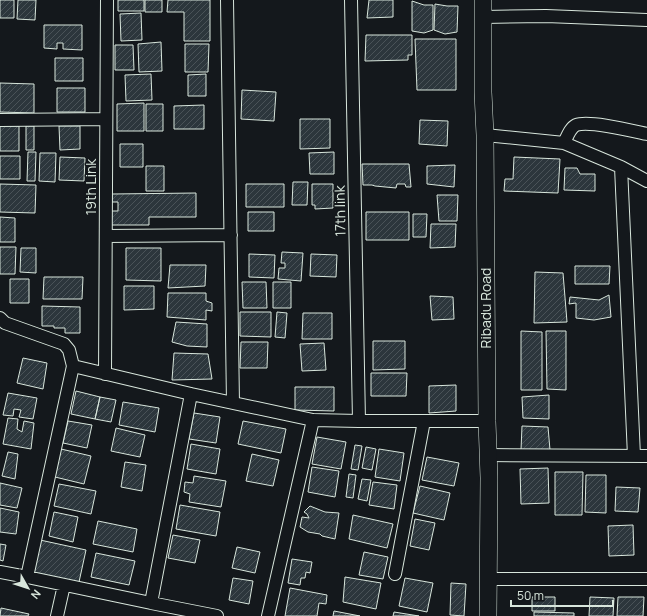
<svg xmlns="http://www.w3.org/2000/svg" width="647" height="616" viewBox="0 0 647 616" font-family="Manrope,sans-serif">
<style>
.building{fill:url(#building-hatch);stroke:#d8e6dc}
.lines{fill:none;stroke-linecap:round;stroke-linejoin:round}
.street-casing{stroke:#d8e6dc;stroke-width:14}
.secondary-casing{stroke:#d8e6dc;stroke-width:18}
.street{stroke:#14181c;stroke-width:12}
.secondary{stroke:#14181c;stroke-width:17}
.labels{text-anchor:middle;stroke-width:3;stroke-linejoin:round;paint-order:stroke}
.street-label{font-size:14px;fill:#d8e6dc;stroke:#14181c}
</style>
<defs>
<pattern id="building-hatch" width="6" height="6" patternUnits="userSpaceOnUse"><rect width="6" height="6" fill="#2c363c"/><path d="M-1 1l2-2M0 6l6-6M5 7l2-2" fill="none" stroke="#4a5358"/></pattern>
</defs>
<rect width="100%" height="100%" fill="#14181c"/>
<path class="building" d="M0,0H14V18H0Z
M18,0H36L35,20L17,19Z
M118,0H144V11H118Z
M145,0H162V12H145Z
M168,0H210V41H184V12H167Z
M369,0H393V17L367,18Z
M412,1L424,5H433V30L424,33L412,31Z
M435,4L447,6H458L457,32L445,34L434,30Z
M141,13L142,40L121,41L120,14Z
M44,25H82V50L63,49V43H57V49L44,48Z
M366,35H412V55H408V60L365,61Z
M415,39H456V90H417Z
M161,42L162,71L139,72L138,44Z
M185,44H209L208,72H185Z
M115,45H133L134,70H115Z
M55,58H83V81H55Z
M151,74L152,100L126,101L125,75Z
M206,74V96H188V75Z
M0,83L34,84V113L0,112Z
M57,88H85V112H57Z
M242,90L276,92L274,121L241,119Z
M144,103V131H117V104Z
M146,104H163V131H146Z
M204,105V129H174V106Z
M300,119H330V148L300,149Z
M420,120L448,121L447,146L419,144Z
M0,126H19V151H0Z
M26,126H34V150H26Z
M59,126H80V149L60,150Z
M120,144H143V167H120Z
M28,152H36L35,181H27Z
M334,152V174H310L309,153Z
M40,153H56L55,182L39,181Z
M0,156H20V179H0Z
M60,157L85,158L84,181L59,180Z
M514,157L560,159L558,193L504,191L505,179H513Z
M362,164H409L411,187H406L405,184H397L396,188L375,186L372,185H363Z
M455,165L454,187L427,184V166Z
M146,166H164V191H146Z
M565,168H577L580,174H595V191L564,190Z
M293,182H308L307,205H292Z
M0,184L36,185L35,213L0,212Z
M246,184H284V207H246Z
M312,184H333V208L315,209V205H312Z
M196,193V217H149V225H110V211H118V202H112V194Z
M437,195H458L457,221H439Z
M248,212H274V231H248Z
M366,212H409V240H366Z
M413,214H427L426,237H413Z
M0,217L15,218V242H0Z
M431,224H456L455,247L430,248Z
M0,247H16L15,274H0Z
M21,248H36V273L20,272Z
M126,248H161V281L126,280Z
M282,252L303,253L301,281L278,279L279,268H285V263H281Z
M249,254L275,255L274,278L249,277Z
M311,254L337,255L336,277L310,276Z
M170,265H206L205,286L168,288Z
M575,266H610L609,284H575Z
M535,272L563,273L567,322L534,323Z
M44,277H83L82,299H43Z
M10,279H29V303H10Z
M242,282H266L267,308H243Z
M273,282H291V308H273Z
M124,286H154V309L124,310Z
M168,293H206V301L212,303V311L206,310V320L167,317Z
M609,295L611,317L594,320L576,318V303L569,304L570,297L599,300Z
M430,296L453,297L454,319L432,320Z
M42,306L80,307V333H65V328H54V326H42Z
M240,312H271V337L240,336Z
M277,312L287,313L285,338L275,337Z
M303,313H332V339H302Z
M176,322L207,324V347L187,346L172,342Z
M521,331L542,332V390H521Z
M546,331H566V390L547,389Z
M373,341H405V369L373,370Z
M241,342H268L267,368H240Z
M324,343L326,370L302,371L300,344Z
M174,353L208,354L212,379L172,380Z
M23,358L47,363L43,389L17,383Z
M371,373H407L406,396H371Z
M456,385V411L429,413V386Z
M295,387H334V411L295,410Z
M76,391L100,397L95,419L71,414Z
M8,393L37,398L33,419L19,417L21,410L14,409L13,416L3,415Z
M549,395V419L523,418L522,397Z
M100,397L116,400L111,422L95,419Z
M123,402L159,408L155,432L119,425Z
M194,413L220,417L216,443L189,439Z
M8,418L18,419L17,429L22,432L24,421L34,423L31,449L3,444Z
M68,421L92,425L87,448L63,443Z
M243,421L286,429L281,453L238,444Z
M522,426L548,427L550,450H521Z
M116,428L145,435L140,457L111,451Z
M317,437L346,442L341,469L312,464Z
M191,444L220,449L216,474L187,469Z
M355,445L362,446L358,470L351,469Z
M366,447L376,449L372,470L362,468Z
M61,449L91,456L84,484L55,477Z
M379,449L404,453L400,481L375,477Z
M8,452L18,454L15,479L2,476Z
M252,454L279,460L273,486L246,481Z
M427,457L459,463L454,486L422,480Z
M125,462L146,465L142,491L121,487Z
M312,467L339,471L335,497L308,492Z
M548,468L549,503L521,504L520,469Z
M555,472H583L582,515H555Z
M349,474L356,475L353,498L346,497Z
M586,475H606V513L585,512Z
M194,476L226,481L221,507L189,502L190,494L184,492L185,482L193,483Z
M362,479L371,480L367,501L358,499Z
M373,482L397,485L394,509L369,505Z
M0,483L22,488L17,508L0,505Z
M59,484L96,491L91,514L54,506Z
M420,486L450,493L444,520L413,513Z
M616,487L640,488L638,512L615,511Z
M180,505L220,512L216,536L176,529Z
M310,506L325,512L339,513L335,539L322,536L320,534L308,532L300,527L302,517L309,518L307,514L304,512Z
M0,508L19,512L16,534L0,532Z
M54,512L78,517L73,542L49,536Z
M353,515L393,524L387,548L349,539Z
M415,519L435,523L429,550L410,546Z
M98,521L137,529L133,552L93,544Z
M633,525L634,555L609,556L608,526Z
M173,535L200,540L195,563L168,558Z
M40,540L86,550L79,582L33,573Z
M0,544L6,545L3,561L0,560Z
M237,547L260,552L255,573L232,568Z
M364,552L388,557L383,579L359,575Z
M96,553L135,561L129,585L91,577Z
M292,559L312,562L310,573L306,572L305,578H301L300,585L288,583Z
M345,577L381,583L376,609L343,602Z
M233,578L253,581L249,604L229,600Z
M405,578L433,583L427,612L399,606Z
M451,583L466,584L464,616L450,615Z
M290,588L327,595L326,604L319,603L317,616H285Z
M532,597H555V611H532Z
M590,597L614,598L613,616H589Z
M618,597H644L643,616H617Z
M1,608L29,614L28,616H0Z
M334,611L360,616H333Z
M394,612L419,616H393Z
M534,612L574,613V616H534Z"/>
<g class="lines">
<g class="street-casing">
<path id="street" d="M227,0L233,403
M351,0L359,421
M484,17L546,16L647,20
M0,120L106,119
M485,135L564,143L621,167L647,181
M564,143C567,137 570,128 576,125C589,120 633,131 647,134
M621,167L634,456
M106,236L231,235
M0,318L5,323L64,344L69,350L73,366L191,394
M73,366L27,577L151,603
M105,374L107,0
M488,455L647,456
M0,572L27,577
M395,574L424,421
M488,579H647
M57,616L64,585
M217,616L151,603L191,394L313,420L359,421H487
M268,616L313,420"/>
</g>
<g class="secondary-casing">
<path id="secondary" d="M483,0V92L485,135L487,421L489,478L488,616"/>
</g>
<use href="#street" class="street"/>
<use href="#secondary" class="secondary"/>
</g>
<g class="labels">
<g class="street-label">
<text transform="translate(91 187) rotate(-90)" y="5">19th Link</text>
<text transform="translate(340 211) rotate(-91)" y="5">17th link</text>
<text transform="translate(486 308) rotate(-90)" y="5">Ribadu Road</text>
</g>
</g>
<g transform="translate(28 588) rotate(129)" stroke="#14181c" stroke-width="3" paint-order="stroke">
<path d="M0-3L7 15L0 10L-7 15Z" fill="#d8e6dc"/>
<text y="-6" font-size="11" font-weight="bold" text-anchor="middle" fill="#d8e6dc">N</text>
</g>
<path d="M511 600v6h102v-6" fill="none" stroke="#d8e6dc" stroke-width="2"/>
<text x="517" y="600" font-size="12" fill="#d8e6dc" stroke="#14181c" stroke-width="3" paint-order="stroke">50 m</text>
</svg>
